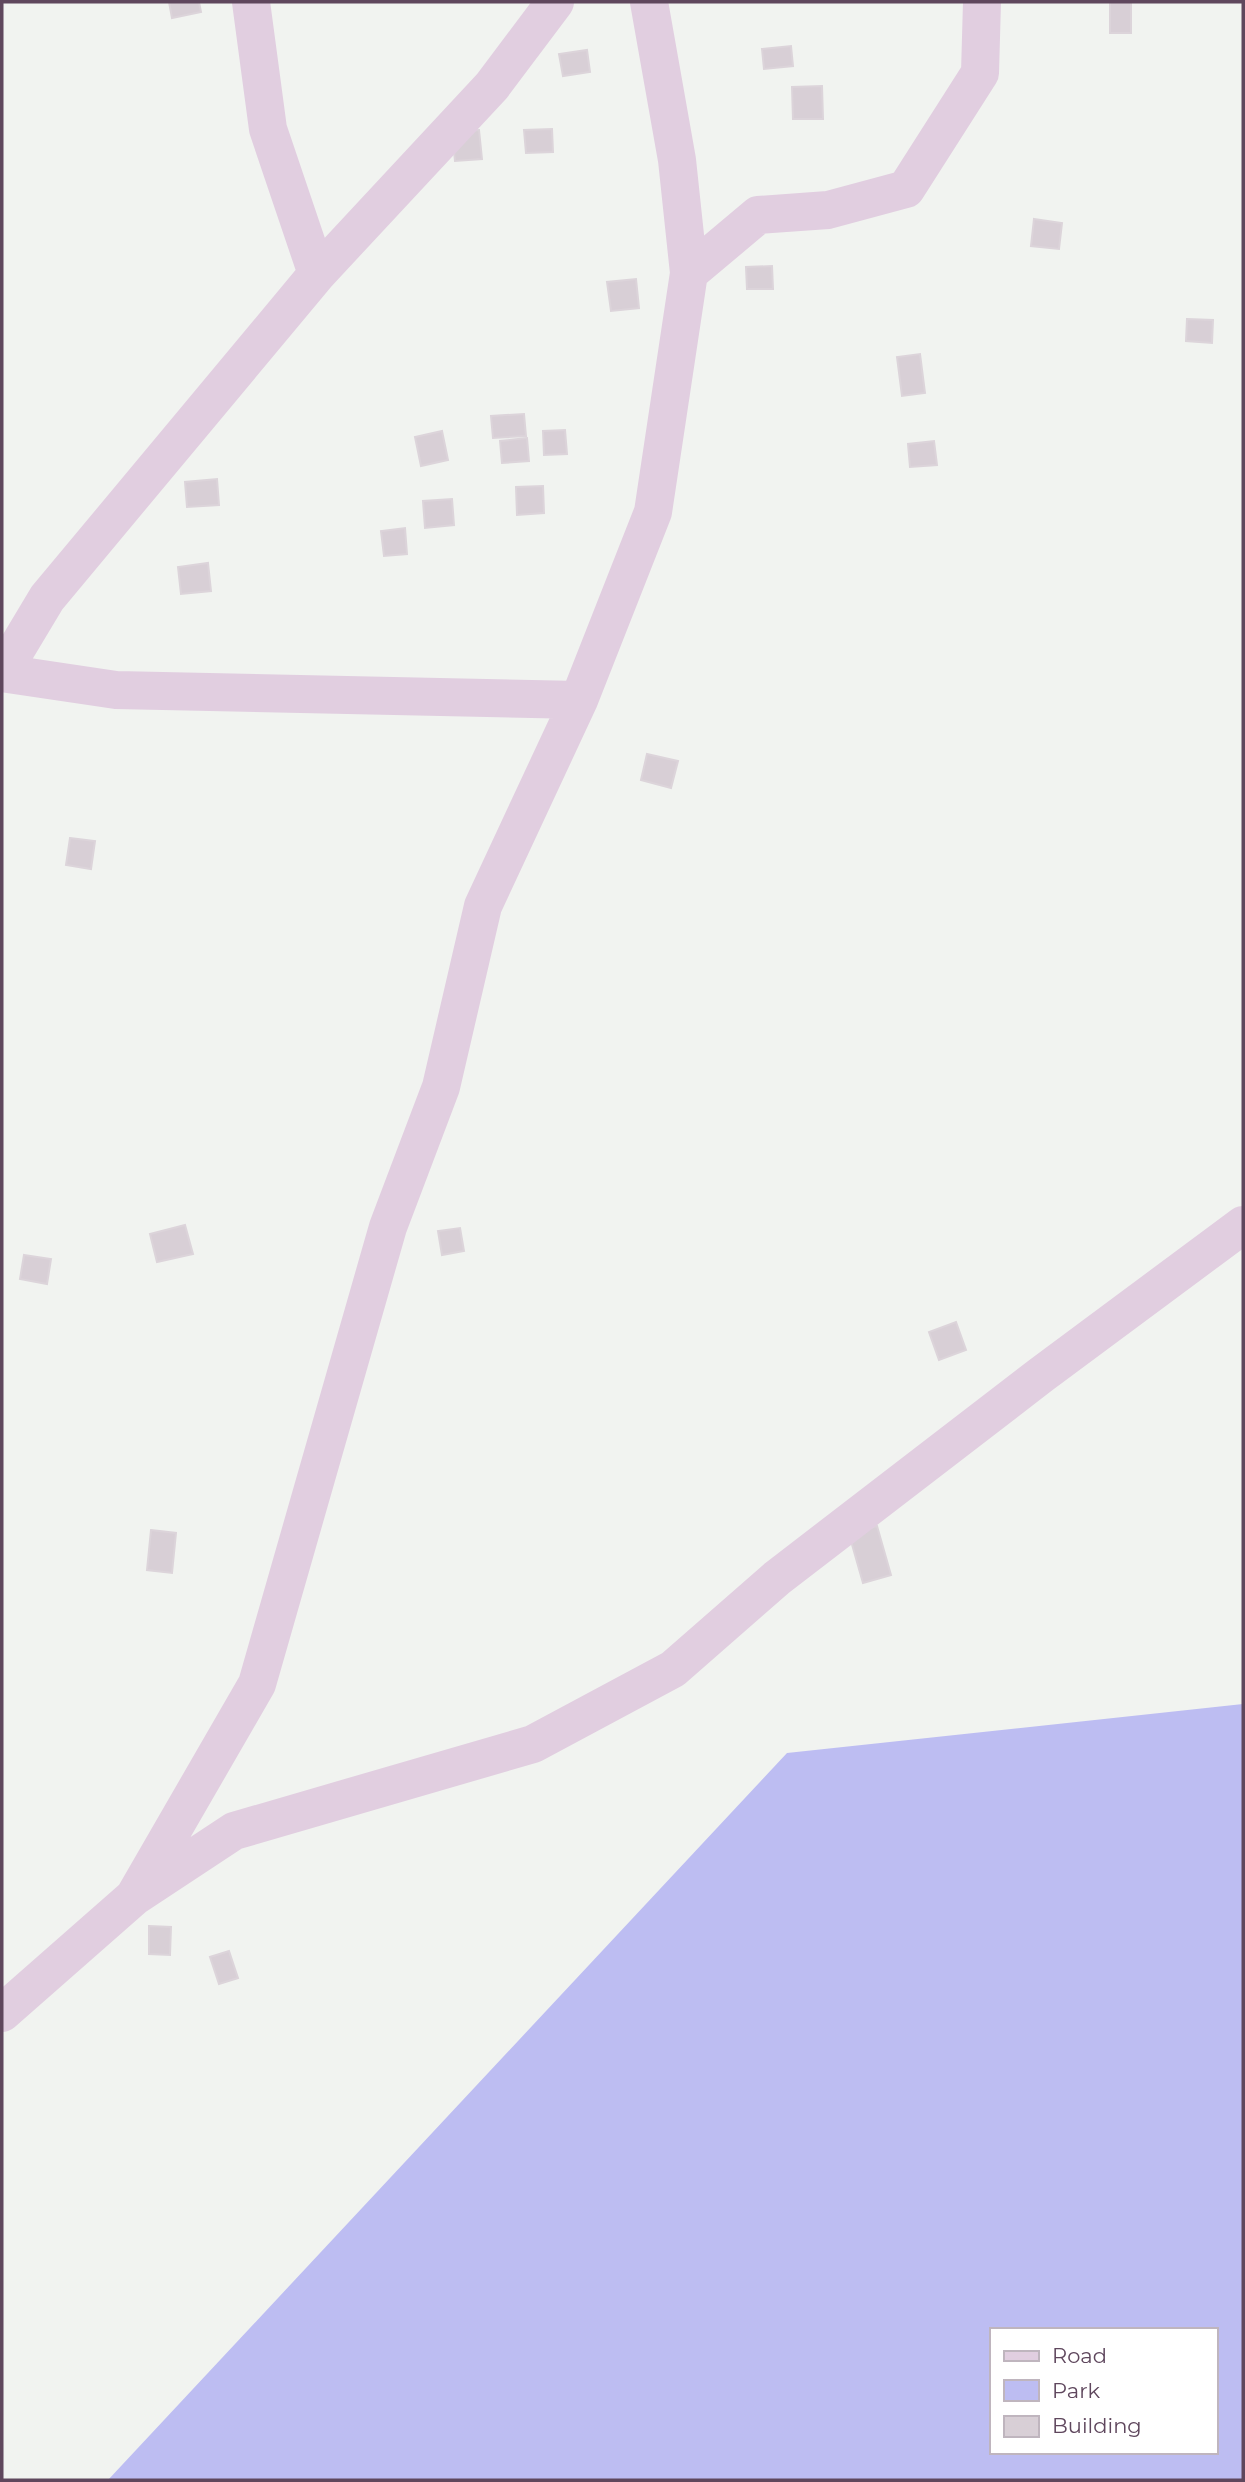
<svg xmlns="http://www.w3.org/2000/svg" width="1245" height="2482" viewBox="0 0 1245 2482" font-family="Montserrat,sans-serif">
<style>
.green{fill:#bdbdf2;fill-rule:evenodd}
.building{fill:#d8cfd6;stroke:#dcd4da;stroke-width:2}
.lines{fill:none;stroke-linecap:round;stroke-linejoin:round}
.minor{stroke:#e1cee0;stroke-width:38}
</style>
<rect width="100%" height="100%" fill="#f1f3f0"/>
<path class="green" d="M1243,1704V2480H108L787,1753ZM991,2330H1215V2452H991Z"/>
<path class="building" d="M169,2H199L201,12L172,18Z
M1110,2H1131V33H1110Z
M791,46L793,66L764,69L762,49Z
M587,50L590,72L563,76L559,54Z
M822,86L823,119H793L792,87Z
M552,129L553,152L526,153L524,130Z
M479,130L482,159L455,161L452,132Z
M1034,219L1062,223L1059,249L1031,246Z
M772,266L773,289H747L746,267Z
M636,279L639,308L611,311L607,282Z
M1187,319L1213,320L1212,343L1186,341Z
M920,354L925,393L902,396L897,357Z
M524,414L526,436L493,438L491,416Z
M565,430L567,454L544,455L543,431Z
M442,431L448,460L421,466L415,437Z
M527,438L529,461L502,463L500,441Z
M934,441L937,465L910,467L908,444Z
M217,479L219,505L187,507L185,482Z
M543,486L544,513L517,515L516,487Z
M452,499L454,525L425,528L423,501Z
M405,528L407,554L384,556L381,531Z
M208,563L211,591L181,594L178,567Z
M647,754L678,761L671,788L641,780Z
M70,838L95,841L91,869L66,865Z
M185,1225L193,1254L157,1262L150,1234Z
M460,1228L464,1251L442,1255L438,1231Z
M24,1255L51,1259L47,1284L20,1279Z
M956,1322L966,1350L939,1360L929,1332Z
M877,1526L891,1575L863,1583L849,1534Z
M151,1530L176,1533L172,1573L147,1570Z
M149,1926L171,1927L170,1955L149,1954Z
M229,1951L238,1978L219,1984L210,1957Z"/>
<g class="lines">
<path class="minor" d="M251,2L268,129L317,274
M689,273L758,215L828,210L906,189L980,73L982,2
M2,673L47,598L317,274L492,86L555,2
M2,673L116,690L579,700
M134,1897L257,1684L388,1227L441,1087L483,906L579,700L653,512L689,273L677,160L649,2
M2,2013L134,1897L234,1831L533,1744L673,1669L777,1578L1041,1375L1243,1225"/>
</g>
<rect width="1245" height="2482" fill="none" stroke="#5f475d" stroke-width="7"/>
<rect x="990" y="2328" width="228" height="126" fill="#ffffff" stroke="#bfb5be" stroke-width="2"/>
<rect x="1004" y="2351" width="35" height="10" fill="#e1cee0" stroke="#bfb5be" stroke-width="2"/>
<text x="1052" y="2363" font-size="21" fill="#5f475d">Road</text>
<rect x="1004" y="2380" width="35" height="21" fill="#bdbdf2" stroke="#bfb5be" stroke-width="2"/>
<text x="1052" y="2398" font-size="21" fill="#5f475d">Park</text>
<rect x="1004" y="2416" width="35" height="21" fill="#d8cfd6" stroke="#bfb5be" stroke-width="2"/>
<text x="1052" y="2433" font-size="21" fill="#5f475d">Building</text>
</svg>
